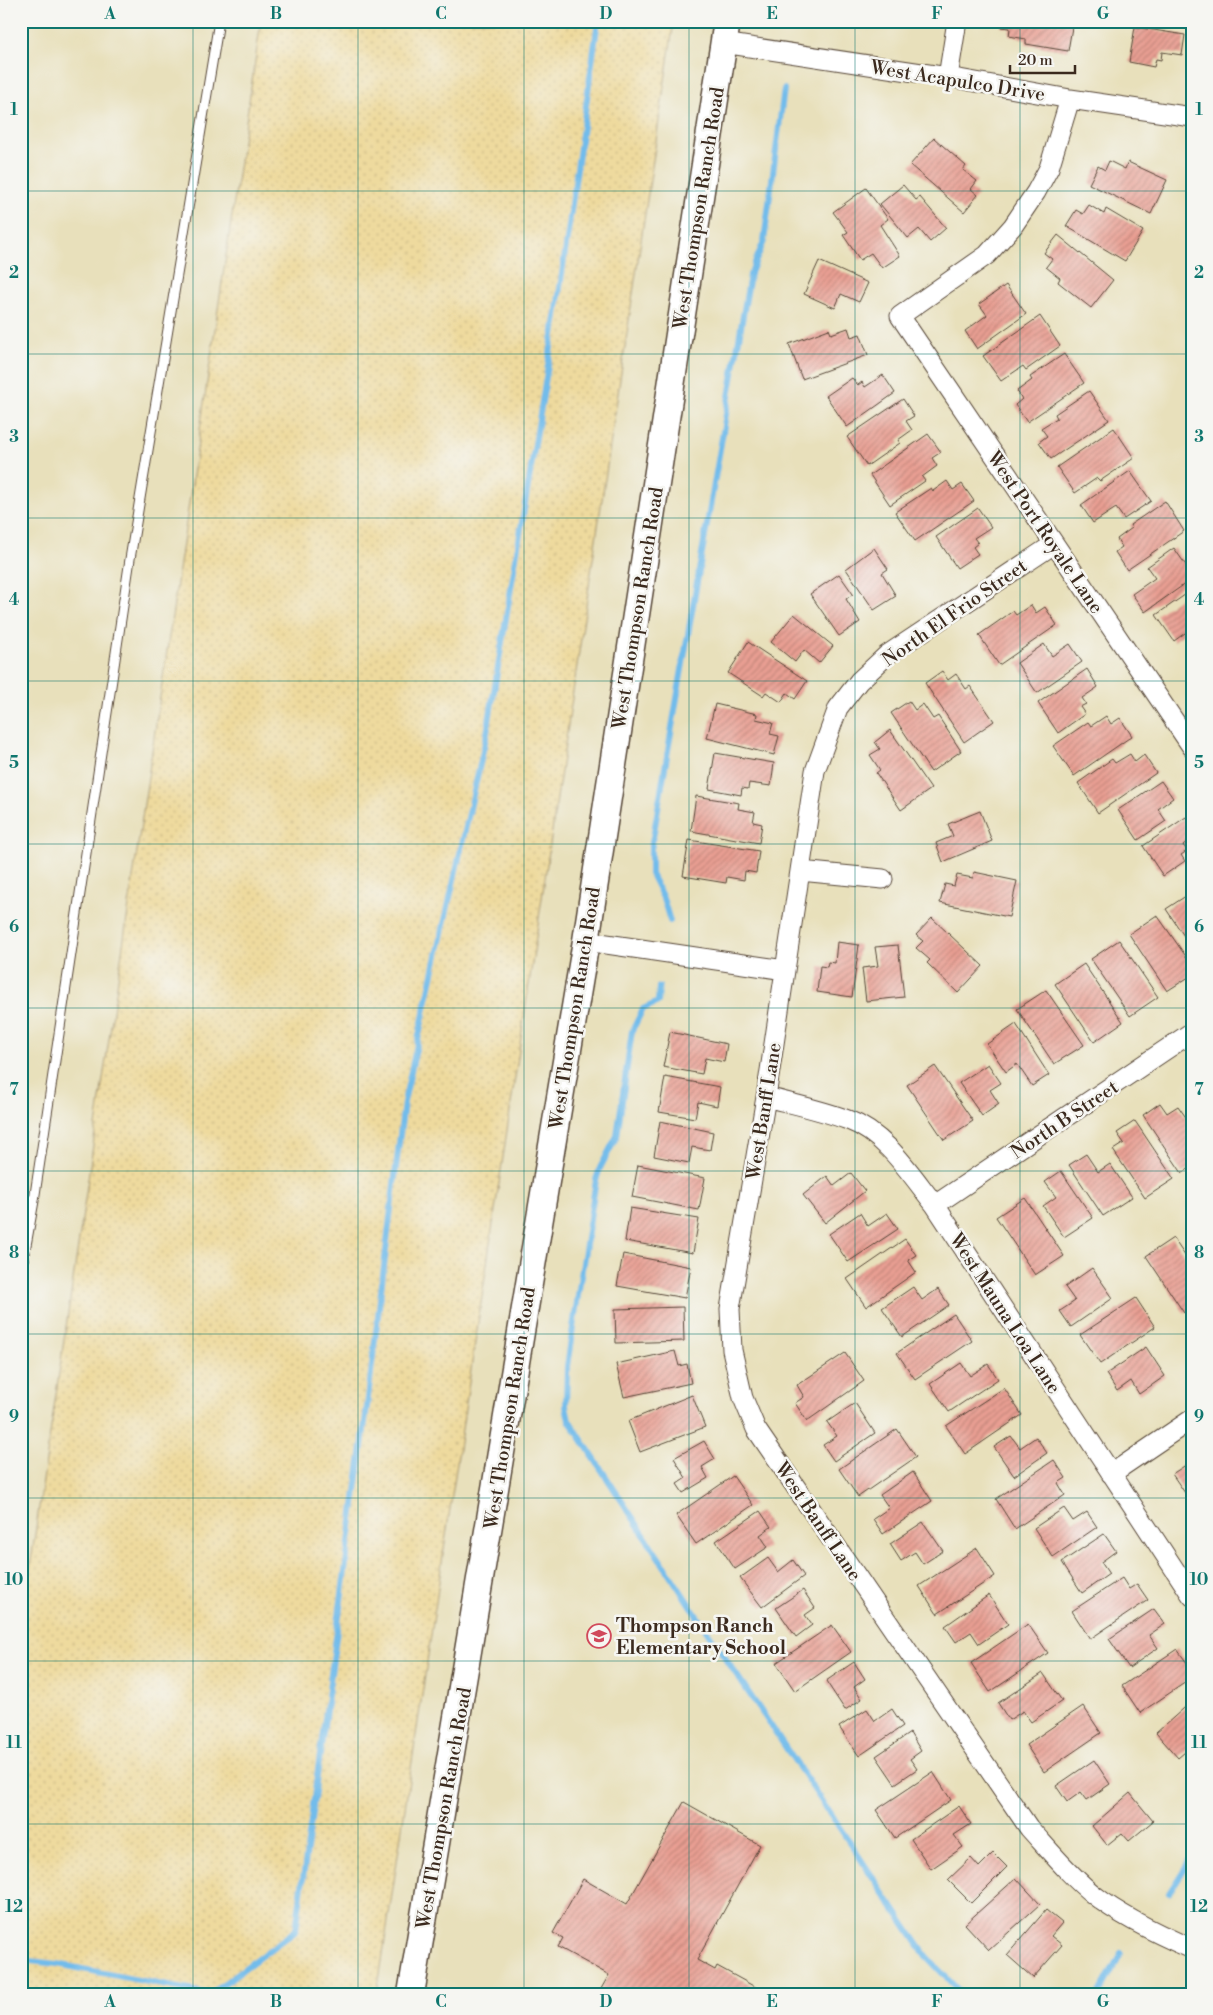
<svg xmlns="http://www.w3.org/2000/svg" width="1213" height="2015" viewBox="0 0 1213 2015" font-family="'Libre Bodoni',serif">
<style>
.sand{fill:url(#sand-dots);stroke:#94825e}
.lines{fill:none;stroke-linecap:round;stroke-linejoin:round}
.stream{stroke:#72bceb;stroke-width:6}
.building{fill:url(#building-hatch)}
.service-casing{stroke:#554536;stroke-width:11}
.minor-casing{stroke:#554536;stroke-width:21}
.secondary-casing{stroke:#554536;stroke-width:29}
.service{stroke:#fff;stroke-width:9}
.minor{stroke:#fff;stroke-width:19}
.secondary{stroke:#fff;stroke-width:26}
.grid{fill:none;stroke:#0f766e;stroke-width:1;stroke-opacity:0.55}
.labels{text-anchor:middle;stroke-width:5;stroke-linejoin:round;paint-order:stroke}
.street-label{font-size:19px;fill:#3b2a1e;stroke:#f6f6f2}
.poi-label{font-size:19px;font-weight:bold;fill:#3b2a1e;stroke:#f6f6f2;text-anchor:start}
.neatline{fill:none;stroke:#0f766e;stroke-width:2}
.grid-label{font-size:16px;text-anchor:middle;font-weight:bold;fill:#0f766e}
</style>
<defs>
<pattern id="sand-dots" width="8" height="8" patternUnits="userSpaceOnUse" patternTransform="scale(1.25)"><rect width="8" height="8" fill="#eeda9e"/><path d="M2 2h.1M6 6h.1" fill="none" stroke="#cdbb88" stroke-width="1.8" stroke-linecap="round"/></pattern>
<pattern id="building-hatch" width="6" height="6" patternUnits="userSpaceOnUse" patternTransform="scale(1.25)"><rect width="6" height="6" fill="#e99f93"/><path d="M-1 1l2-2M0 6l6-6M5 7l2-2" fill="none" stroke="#be8277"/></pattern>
</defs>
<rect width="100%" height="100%" fill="#f6f6f2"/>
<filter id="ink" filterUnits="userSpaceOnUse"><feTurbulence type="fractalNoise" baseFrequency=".02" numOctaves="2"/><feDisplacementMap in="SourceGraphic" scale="10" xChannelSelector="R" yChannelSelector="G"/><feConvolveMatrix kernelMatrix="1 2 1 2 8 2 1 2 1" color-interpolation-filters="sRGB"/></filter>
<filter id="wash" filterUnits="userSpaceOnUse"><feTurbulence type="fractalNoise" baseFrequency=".0096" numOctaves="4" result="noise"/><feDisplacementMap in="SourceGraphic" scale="20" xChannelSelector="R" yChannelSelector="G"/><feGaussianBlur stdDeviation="1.12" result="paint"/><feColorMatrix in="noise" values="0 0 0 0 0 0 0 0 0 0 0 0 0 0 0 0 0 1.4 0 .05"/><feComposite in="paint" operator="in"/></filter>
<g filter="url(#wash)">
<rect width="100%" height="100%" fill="#e8e0bb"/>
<path class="sand" d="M261,21H674L377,1994H21V1628Z"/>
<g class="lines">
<path class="stream" d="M670,921L663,898L651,874V849L750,275L764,241L784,89
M659,987L658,1002L643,1009L632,1031L617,1136L600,1168L596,1180L567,1366L566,1406L569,1420L697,1616L926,1956L962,1994
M1169,1893L1192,1857
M21,1960L57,1964L209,1994
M210,1994L296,1930L362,1447L404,1102L487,733L555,323L598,21
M1099,1994L1121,1953"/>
</g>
<g id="blocks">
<path class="building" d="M1002,21H1073L1068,51L1026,44V39L1009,36L1010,28L1001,27Z
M1135,27L1185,35L1182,55L1162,52L1161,60L1156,59L1154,67L1129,62Z
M934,138L966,166L963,170L977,181L971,189L978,195L964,212L910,165Z
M1109,161L1125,169L1128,162L1167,180L1151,214L1089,184L1098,166L1105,170Z
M903,185L916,200L920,197L946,228L930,242L919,229L908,238L880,204Z
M866,188L888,219L880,225L900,256L882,268L871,253L860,260L843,235L848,232L833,212Z
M1089,205L1104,214L1106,209L1143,231L1125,261L1066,226L1076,210L1083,214Z
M1058,235L1113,280L1091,308L1058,282L1060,278L1046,267L1052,259L1044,253Z
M819,261L868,283L859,302L841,294L835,308L804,294Z
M1006,285L1026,314L977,349L965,331L987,315L979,304Z
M1040,316L1060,346L1026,370L1023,366L1001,381L983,356Z
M848,328L851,337L860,334L868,355L802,379L789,344L829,329L831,334Z
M1064,354L1084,383L1027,422L1015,405L1022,399L1017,391L1032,380L1030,377Z
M883,375L895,393L847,427L826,396L852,378L858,385L862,382L865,387Z
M1089,391L1109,420L1051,459L1039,442L1047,436L1041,428L1057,418L1055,414Z
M903,399L914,416L906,421L912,430L898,440L900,443L867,466L847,437Z
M1114,428L1134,458L1100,481L1097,478L1075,493L1057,467Z
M928,434L941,452L932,458L937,466L922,477L925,481L890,505L870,475Z
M1130,471L1151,501L1124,519L1116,508L1093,523L1081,505Z
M947,481L953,490L962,484L974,501L915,541L895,512L931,488L933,491Z
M1165,501L1184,531L1127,570L1115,552L1122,547L1117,539L1132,528L1130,525Z
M978,508L991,527L974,538L978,543L973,547L978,554L957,568L936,537Z
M874,548L888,569L882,573L896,596L874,610L846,569Z
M1174,548L1192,574V579L1145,612L1132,594L1155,578L1147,567Z
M839,574L853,594L846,599L860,622L839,636L810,594Z
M1192,590V628L1174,641L1156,615Z
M1031,605L1036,613L1045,607L1057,625L999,665L979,635L1013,611L1016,615Z
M794,614L833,646L819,663L804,650L795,662L771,642Z
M748,642L807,681L795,699L787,693L781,702L766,692L763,696L728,673Z
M1044,644L1052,656L1070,644L1082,662L1037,693L1017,663Z
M1087,669L1098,687L1082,698L1086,704L1080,707L1085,714L1058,733L1038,703Z
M942,671L948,680L956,674L966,689L970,686L994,721L964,742L925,683Z
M909,701L915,710L923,704L933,719L938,716L961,751L931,772L891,713Z
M715,704L757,714L756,719L773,723L770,734L779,736L774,755L707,738Z
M1106,716L1111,724L1120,718L1132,736L1074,776L1053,746L1088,722L1091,726Z
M890,730L931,789L901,810L876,773L880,770L870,755L880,749L875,742Z
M715,753L774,763L771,786L749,783L748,789L742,788L741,795L709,789Z
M1130,754L1135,762L1144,755L1156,773L1098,813L1078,783L1112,759L1115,763Z
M1161,781L1173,798L1158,809L1166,821L1138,840L1118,810Z
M696,796L739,803L738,809L755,812L753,822L762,824L759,843L691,831Z
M980,811L992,841L943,862L936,843L953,836L948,824Z
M1186,817L1192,825V838L1183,845L1187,851L1181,855L1185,861L1163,876L1143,846Z
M689,840L759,851L756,873L745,871L744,880L727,877L726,883L683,876Z
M974,872L1017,881L1009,917L940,903L945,884L954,886L957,875L973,878Z
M1192,892V948L1166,909Z
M1157,915L1192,965V975L1167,991L1129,934Z
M932,918L983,966L958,993L927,963L930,960L916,948L923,941L916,935Z
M1119,940L1158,997L1130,1016L1091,959Z
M837,942L859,945L852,997L817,992L820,966L827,967L828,962L835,963Z
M898,945L904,997L866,1001L862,968L878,966L875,947Z
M1084,964L1123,1022L1094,1042L1055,984Z
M1046,990L1084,1045L1054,1064L1017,1009Z
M1016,1024L1049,1075L1032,1086L1017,1064L1006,1072L987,1044Z
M670,1032L727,1044L724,1062L705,1058L702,1074L663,1067Z
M988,1064L1001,1083L990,1090L999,1104L982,1116L959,1083Z
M935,1066L973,1121L944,1140L907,1085Z
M665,1077L720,1087L717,1106L698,1102L695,1118L659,1112Z
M1160,1103L1167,1113L1178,1106L1192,1126V1167L1182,1173L1143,1115Z
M660,1121L713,1132L710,1150L692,1147L689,1163L654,1156Z
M1135,1121L1174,1179L1145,1198L1113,1150L1124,1143L1117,1133Z
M1086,1154L1098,1172L1110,1164L1132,1197L1103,1216L1069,1165Z
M638,1165L705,1178L699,1210L632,1197Z
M1061,1171L1093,1218L1064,1237L1043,1206L1056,1197L1045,1182Z
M851,1173L865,1191L825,1223L803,1195L827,1176L834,1186Z
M1025,1198L1064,1256L1035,1275L996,1217Z
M630,1208L699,1219L693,1253L625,1241Z
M860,1213L868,1226L887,1213L898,1229L848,1262L829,1234Z
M1173,1238L1192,1266V1308L1184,1313L1146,1256Z
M905,1239L916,1255L908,1260L916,1272L866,1307L847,1279Z
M623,1254L691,1267L685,1298L617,1286Z
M1092,1268L1113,1298L1071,1327L1060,1311L1075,1301L1065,1287Z
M913,1287L922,1300L938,1289L949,1305L902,1337L882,1308Z
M1136,1298L1155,1327L1100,1364L1080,1335Z
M683,1307L684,1341L616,1343L615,1309Z
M954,1314L972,1341L915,1379L897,1353Z
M1146,1347L1165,1376L1139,1394L1131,1381L1117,1391L1106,1374Z
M675,1351L679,1366L687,1364L691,1383L624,1397L616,1364Z
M845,1353L864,1381L807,1421L795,1403L804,1397L797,1385Z
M961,1363L970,1376L988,1364L998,1379L949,1412L930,1384Z
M1004,1388L1022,1415L965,1454L946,1426Z
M692,1395L705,1427L640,1452L628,1421Z
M855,1403L875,1433L834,1461L823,1445L837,1436L827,1422Z
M897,1429L916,1457L858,1497L839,1469Z
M1011,1436L1020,1448L1036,1437L1047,1453L1014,1476L994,1447Z
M704,1441L715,1459L702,1467L708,1478L683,1493L677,1484L686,1478L674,1458Z
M1054,1460L1066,1478L1058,1483L1065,1495L1015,1529L996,1499Z
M1192,1461V1503L1172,1474Z
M913,1472L932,1501L883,1534L873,1519L889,1508L880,1495Z
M733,1476L753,1505L696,1544L676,1515Z
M1064,1508L1073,1521L1087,1512L1097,1527L1053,1557L1034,1528Z
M760,1511L771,1527L760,1535L768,1547L735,1569L716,1541Z
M923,1522L943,1551L923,1564L915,1552L901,1561L890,1544Z
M1104,1534L1116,1551L1101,1562L1109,1574L1082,1593L1062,1562Z
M977,1548L995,1576L937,1614L919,1586Z
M768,1558L778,1572L793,1560L804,1576L762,1607L740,1578Z
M1122,1578L1129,1589L1137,1584L1148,1600L1090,1639L1072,1611Z
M803,1590L815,1608L805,1615L812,1625L796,1637L776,1608Z
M989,1595L1008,1624L979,1644L971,1632L956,1642L945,1626Z
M1154,1609L1165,1624L1149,1635L1158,1648L1129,1668L1109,1639Z
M1028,1624L1048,1653L990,1692L971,1663Z
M832,1625L851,1652L795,1691L776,1663Z
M1177,1649L1192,1670V1678L1140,1713L1122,1686Z
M854,1662L865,1679L854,1687L862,1699L845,1710L826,1681Z
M1043,1673L1062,1701L1031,1722L1023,1711L1009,1720L998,1703Z
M1192,1701V1746L1178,1758L1156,1733Z
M1083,1706L1101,1733L1044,1772L1026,1745Z
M867,1709L875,1721L892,1709L903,1726L859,1756L839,1727Z
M910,1733L921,1751L910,1759L917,1769L895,1784L876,1756Z
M1094,1760L1110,1784L1087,1800L1081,1792L1067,1802L1056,1786Z
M933,1772L951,1800L895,1838L876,1810Z
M1130,1793L1153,1821L1129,1841L1122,1833L1107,1845L1092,1826Z
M684,1802L760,1845L697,1960L715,1970L717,1966L768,1994H598L609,1975L558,1947L563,1938L553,1933L583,1879L627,1904Z
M959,1806L971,1824L954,1835L963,1847L931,1869L911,1839Z
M993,1853L1007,1867L971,1903L948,1880L971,1858L979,1867Z
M1016,1878L1040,1904L989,1950L965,1924Z
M1046,1910L1062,1923L1051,1936L1062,1945L1033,1978L1007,1955Z"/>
</g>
</g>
<g filter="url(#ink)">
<use href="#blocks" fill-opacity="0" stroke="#554536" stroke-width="1"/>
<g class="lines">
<g class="service-casing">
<path id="service" d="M21,1199L34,1201L21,1273
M34,1201L130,559L219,21"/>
</g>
<g class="minor-casing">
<path id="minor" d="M723,43L948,77L1070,99L1192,117
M948,77L957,21
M1070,99L1049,168L1036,192L1013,226L987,255L900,316L1192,747
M1054,544L887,655L859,681L838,708L815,771L766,1097L730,1309L732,1350L743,1398L756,1429L1029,1828C1050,1851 1070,1876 1094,1895C1120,1916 1160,1935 1192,1949
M800,871L883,879
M586,941L785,970
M766,1097C793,1104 822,1110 848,1120C886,1134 911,1175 935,1205L1192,1596
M935,1205L1192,1032
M1111,1474L1192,1419"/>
</g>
<g class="secondary-casing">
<path id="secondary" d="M411,1994L586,941L727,21"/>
</g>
<use href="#service" class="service"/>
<use href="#minor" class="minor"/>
<use href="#secondary" class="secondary"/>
</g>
</g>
<path class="grid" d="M193,21V1994M358,21V1994M524,21V1994M689,21V1994M855,21V1994M1020,21V1994M21,191H1192M21,354H1192M21,518H1192M21,681H1192M21,844H1192M21,1008H1192M21,1171H1192M21,1334H1192M21,1498H1192M21,1661H1192M21,1824H1192"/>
<defs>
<g id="school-ring" transform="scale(1.25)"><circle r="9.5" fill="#f6f6f2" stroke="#d1495b" stroke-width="1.5"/><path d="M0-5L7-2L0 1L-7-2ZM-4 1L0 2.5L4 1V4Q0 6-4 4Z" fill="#d1495b"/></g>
</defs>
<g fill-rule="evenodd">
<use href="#school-ring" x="599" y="1636"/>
</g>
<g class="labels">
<g class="street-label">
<text transform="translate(958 80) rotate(9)" y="7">West Acapulco Drive</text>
<text transform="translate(698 208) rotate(-81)" y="7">West Thompson Ranch Road</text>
<text transform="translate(1046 532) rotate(56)" y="7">West Port Royale Lane</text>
<text transform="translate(637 608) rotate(-81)" y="7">West Thompson Ranch Road</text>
<text transform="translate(954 612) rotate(-35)" y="7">North El Frio Street</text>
<text transform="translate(574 1008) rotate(-81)" y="7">West Thompson Ranch Road</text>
<text transform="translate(763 1111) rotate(-81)" y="7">West Banff Lane</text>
<text transform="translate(1064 1119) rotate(-34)" y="7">North B Street</text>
<text transform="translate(1006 1313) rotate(57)" y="7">West Mauna Loa Lane</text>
<text transform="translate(509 1408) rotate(-81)" y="7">West Thompson Ranch Road</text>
<text transform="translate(819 1521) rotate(56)" y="7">West Banff Lane</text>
<text transform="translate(443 1808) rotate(-80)" y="7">West Thompson Ranch Road</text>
</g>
<g class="poi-label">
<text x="616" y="1632">Thompson Ranch<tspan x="616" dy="22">Elementary School</tspan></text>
</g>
</g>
<rect width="1213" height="2015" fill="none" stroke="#f6f6f2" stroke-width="55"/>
<path d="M1010 65v8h65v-8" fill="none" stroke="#3b2a1e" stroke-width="2.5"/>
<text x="1018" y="65" font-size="15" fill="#3b2a1e" stroke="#f6f6f2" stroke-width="4" paint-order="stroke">20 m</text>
<rect x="28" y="28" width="1158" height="1960" class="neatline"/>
<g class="grid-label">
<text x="110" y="19">A</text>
<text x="276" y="19">B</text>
<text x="441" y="19">C</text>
<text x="606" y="19">D</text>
<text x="772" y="19">E</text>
<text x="937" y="19">F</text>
<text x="1103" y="19">G</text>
<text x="14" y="115">1</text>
<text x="1199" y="115">1</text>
<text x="14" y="278">2</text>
<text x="1199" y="278">2</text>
<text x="14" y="442">3</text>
<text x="1199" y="442">3</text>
<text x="14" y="605">4</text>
<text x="1199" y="605">4</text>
<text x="14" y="768">5</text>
<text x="1199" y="768">5</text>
<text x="14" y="932">6</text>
<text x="1199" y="932">6</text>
<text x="14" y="1095">7</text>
<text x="1199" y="1095">7</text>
<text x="14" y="1258">8</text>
<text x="1199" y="1258">8</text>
<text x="14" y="1422">9</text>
<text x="1199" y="1422">9</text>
<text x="14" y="1585">10</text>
<text x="1199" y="1585">10</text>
<text x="14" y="1748">11</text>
<text x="1199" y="1748">11</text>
<text x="14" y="1912">12</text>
<text x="1199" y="1912">12</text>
<text x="110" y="2007">A</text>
<text x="276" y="2007">B</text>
<text x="441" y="2007">C</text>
<text x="606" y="2007">D</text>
<text x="772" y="2007">E</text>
<text x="937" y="2007">F</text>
<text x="1103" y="2007">G</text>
</g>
</svg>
